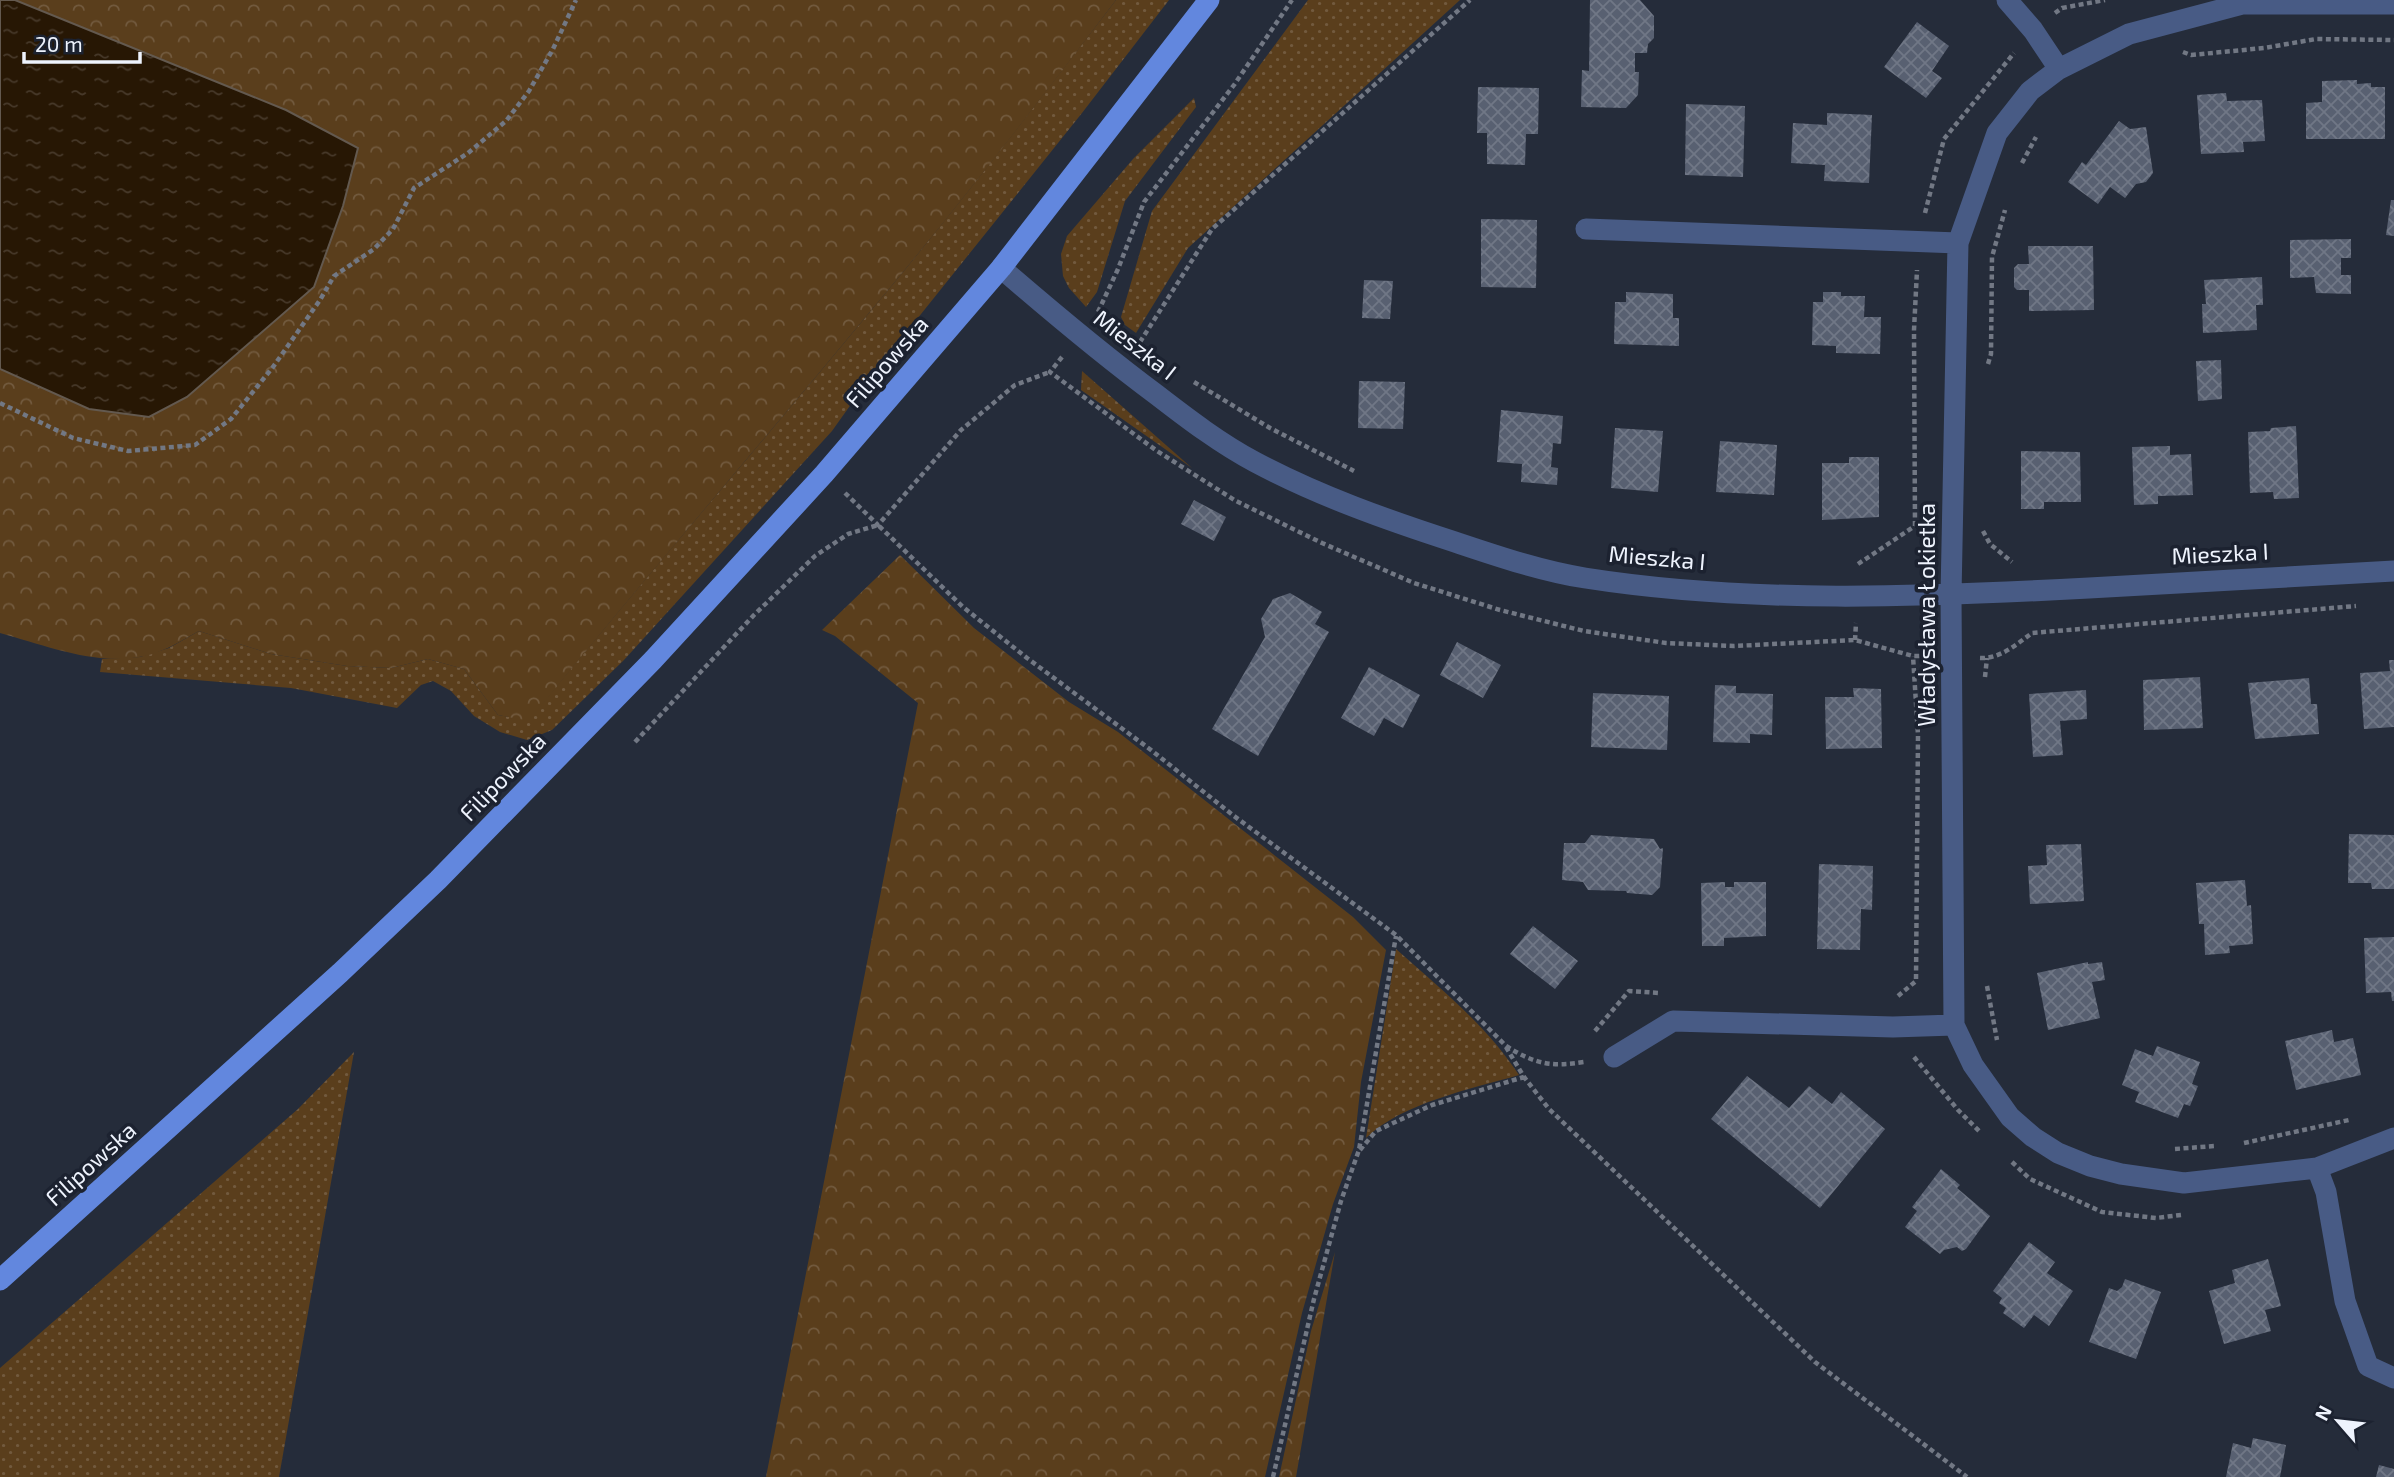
<svg xmlns="http://www.w3.org/2000/svg" width="2394" height="1477" viewBox="0 0 2394 1477" font-family="'Exo 2',sans-serif">
<style>
.grass{fill:url(#grass-dots)}
.forest{fill:url(#forest-crowns)}
.water{fill:url(#water-ripples);stroke:#63594f;stroke-width:2}
.building{fill:url(#building-cross-hatch)}
.lines{fill:none;stroke-linecap:round;stroke-linejoin:round}
.path{stroke:#727884;stroke-width:4.5;stroke-dasharray:5 3.5;stroke-linecap:butt}
.minor{stroke:#485b85;stroke-width:21}
.major{stroke:#6287de;stroke-width:21}
.labels{text-anchor:middle;stroke-width:7;stroke-linejoin:round;paint-order:stroke}
.street-label{font-size:23px;fill:#eef3fd;stroke:#1c2230}
</style>
<defs>
<pattern id="grass-dots" width="8" height="8" patternUnits="userSpaceOnUse" patternTransform="scale(1.75)"><rect width="8" height="8" fill="#5a3e1c"/><path d="M2 2h.1M6 6h.1" fill="none" stroke="#725a3e" stroke-width="1.8" stroke-linecap="round"/></pattern>
<pattern id="forest-crowns" width="20" height="18" patternUnits="userSpaceOnUse" patternTransform="scale(1.75)"><rect width="20" height="18" fill="#5a3e1c"/><path d="M2 6a3 3 0 1 1 6 0M12 15a3 3 0 1 1 6 0" fill="none" stroke="#725a3e"/></pattern>
<pattern id="water-ripples" width="26" height="14" patternUnits="userSpaceOnUse" patternTransform="scale(1.75)"><rect width="26" height="14" fill="#271704"/><path d="M2 4q2-2 4 0t4 0M15 11q2-2 4 0t4 0" fill="none" stroke="#47392a"/></pattern>
<pattern id="building-cross-hatch" width="8" height="8" patternUnits="userSpaceOnUse" patternTransform="scale(1.75)"><rect width="8" height="8" fill="#586071"/><path d="M0 0l8 8M0 8l8-8" fill="none" stroke="#707786"/></pattern>
</defs>
<rect width="100%" height="100%" fill="#252c3a"/>
<path class="grass" d="M1116,0H1169L1082,113L869,379L832,431L624,660L552,730L527,740L500,732L474,716L451,691L433,681L421,685L397,708L291,688L100,672L102,659L140,657L169,648L199,631L271,654L347,666L391,668L428,659L464,669L498,715L529,720C642,581 760,445 874,307C958,207 1037,103 1116,0Z
M1308,0H1460L1188,248L1136,333L1125,325L1121,317L1152,211Z
M1194,98L1196,107L1125,201L1097,292L1086,307L1069,288L1063,276L1061,254L1067,236L1133,159Z
M1082,371L1192,468L1081,390Z
M1396,949C1440,988 1486,1025 1519,1075C1471,1089 1402,1103 1366,1138Z
M354,1052L279,1477H0V1368L298,1109Z"/>
<path class="forest" d="M15,0H1116C1037,104 958,207 874,307C760,445 642,581 529,721L498,715L464,669L428,659L391,668L347,666L271,654L199,631C181,641 161,654 139,657C93,665 44,645 0,633V369L89,409L286,110Z
M900,555L974,628L1069,702L1118,732L1353,917L1386,950L1361,1082L1354,1147L1333,1204L1302,1313L1265,1477H766L918,703L835,636L822,630Z
M1335,1252L1296,1477H1279L1311,1331Z"/>
<path class="water" d="M0,0H15L286,110L358,148L343,206L314,287L187,397L149,417L89,409L0,369Z"/>
<path class="building" d="M1590,0H1640L1654,16V38L1648,44L1647,53H1635V72H1639L1638,95L1626,108L1581,107L1582,70L1589,71Z
M1917,22L1949,46L1932,71L1942,78L1926,98L1884,67Z
M2357,80V84L2371,83V87H2385V139H2306V103L2322,102V81Z
M1478,87L1539,88L1538,134H1526L1525,165L1487,164V133H1477Z
M2226,93L2227,101L2262,100L2265,141L2243,142L2244,152L2201,154L2197,95Z
M1686,104L1745,106L1743,177L1685,175Z
M1827,113L1872,115L1869,183L1824,181L1825,165L1791,163L1793,123L1827,125Z
M2119,121L2130,129L2146,127L2153,173L2146,182L2136,184L2125,198L2110,187L2098,204L2068,182L2082,162L2086,165Z
M2391,200H2394V236L2386,235Z
M1481,219L1537,220L1536,288L1481,287Z
M2351,239V258H2341V275H2351V294L2316,293L2314,277L2290,278V240Z
M2028,246H2093L2094,310L2029,311V290H2017L2014,287V268L2018,264H2029Z
M2262,277L2263,305H2256L2257,330L2203,333L2202,304H2206L2204,280Z
M1364,280L1393,281L1390,319L1362,318Z
M1626,292L1673,294V318H1679V346L1614,344L1615,302H1626Z
M1823,292H1841V296H1865L1864,317H1881L1880,354L1836,353V346L1812,345L1813,302H1823Z
M2221,360L2222,399L2198,401L2196,361Z
M1359,381L1405,382L1403,429L1358,428Z
M1501,410L1563,416L1561,444L1553,443L1551,467L1558,468L1557,485L1521,482L1522,464L1497,462Z
M2296,426L2299,498L2274,499L2273,492L2250,493L2248,432L2270,431L2271,428Z
M1615,428L1663,431L1658,492L1611,488Z
M1720,441L1777,445L1774,495L1716,492Z
M2170,446V455L2191,454L2193,495L2158,496V504L2134,505L2132,447Z
M2021,451L2080,452L2081,502H2044V509H2021Z
M1849,457H1879V517L1822,520V463H1849Z
M1194,500L1226,517L1214,541L1181,524Z
M1290,593L1322,612L1315,624L1329,632L1258,756L1212,729L1265,637L1261,619L1273,599Z
M1457,642L1501,665L1483,698L1440,675Z
M2389,660H2394V727L2364,729L2360,673L2390,671Z
M1369,667L1420,695L1403,728L1384,718L1374,736L1341,718Z
M2200,677L2203,728L2144,730L2143,680Z
M2309,678L2311,704H2317L2319,734L2255,739L2248,683Z
M1715,685L1736,686V693L1773,694L1772,735L1750,734V743L1713,742Z
M1853,688L1881,689L1882,748L1826,749L1825,697H1854Z
M2086,690L2087,719L2060,721L2063,755L2033,757L2029,694Z
M1593,693L1669,696L1667,750L1591,747Z
M2349,834L2394,835V889H2372L2371,883H2348Z
M1591,835L1654,839L1660,849L1663,848L1660,887L1652,895L1627,893L1626,891L1588,890L1583,882L1562,880L1564,843H1585Z
M2081,844L2084,901L2030,904L2028,866L2047,865L2046,845Z
M1819,864L1873,866L1872,910L1861,909L1860,950L1817,949Z
M2245,880L2247,906L2251,905L2253,944L2229,946L2230,953L2205,955L2204,924H2199L2196,883Z
M1725,882V887H1734V882H1766V936L1724,938V946H1702L1701,883Z
M1533,926L1578,961L1555,989L1510,954Z
M2394,937V1001H2392L2391,992L2366,993L2364,938Z
M2088,962V964L2102,962L2105,980L2092,982L2100,1018L2048,1030L2037,973Z
M2332,1030L2334,1042L2353,1038L2361,1075L2296,1090L2285,1041Z
M2157,1046L2200,1062L2192,1084L2198,1086L2190,1106L2184,1104L2178,1118L2135,1102L2139,1092L2122,1085L2135,1049L2153,1056Z
M1747,1076L1789,1108L1809,1086L1832,1104L1841,1092L1885,1129L1820,1208L1711,1119Z
M1941,1169L1960,1185L1957,1188L1990,1216L1966,1249L1962,1251L1957,1247L1944,1250L1940,1254L1905,1227L1917,1211L1912,1207Z
M2029,1242L2055,1262L2047,1273L2073,1291L2049,1326L2034,1315L2024,1328L2003,1313L2006,1308L1999,1303L2002,1298L1993,1291Z
M2268,1259L2281,1306L2265,1310L2271,1331L2224,1344L2209,1291L2235,1283L2232,1270Z
M2125,1279L2161,1292L2136,1359L2089,1342L2109,1288L2117,1291L2122,1287Z
M2253,1438L2286,1445L2280,1477H2226L2233,1443L2251,1448Z
M2379,1465L2394,1469V1477H2376Z"/>
<g class="lines">
<path class="path" d="M2055,13L2062,8L2105,0
M2183,52L2191,55L2264,48L2316,39L2394,40
M2022,163L2036,137
M1925,213L1944,139L2014,53
M1098,312L1118,269L1144,202L1234,85L1292,0
M1140,342L1212,229L1470,0
M1062,357L1050,372L1157,451L1236,501L1322,543L1414,583L1500,610L1584,631L1666,643L1734,646L1855,640L1913,656H1922
M1988,364L1991,354L1992,257L2005,210
M1194,382L1270,428L1354,471
M0,403L73,438L128,451L195,445L231,419L273,367L320,300L334,276L374,249L393,229L414,188L468,153L506,121L529,91L553,49L576,0
M845,493L878,525L961,430L1015,385L1050,372
M1915,526L1914,330L1917,270
M1983,531L1990,544L2012,562
M1858,564L1915,526L1922,525
M1855,640L1856,623
M1980,658C2000,659 2017,644 2032,633L2356,606
M1985,677L1987,658
M635,742L754,615L815,556L848,534L878,525L963,607L1027,658L1151,750L1234,816L1396,935L1506,1046C1535,1064 1550,1067 1584,1062
M1987,986L1997,1040
M1898,996L1916,981L1918,735L1913,656
M1595,1031L1629,991L1659,993
M1506,1047L1524,1077L1549,1109L1815,1362L1967,1477
M1914,1057L1958,1110L1980,1132
M2244,1143L2349,1120
M2175,1149L2215,1146
M1360,1150L1376,1131L1432,1105L1524,1077
M2012,1162L2030,1179L2102,1212L2156,1218L2181,1215
M1273,1477L1314,1299L1341,1201L1359,1150L1396,936"/>
<path class="minor" d="M2007,0L2033,30L2059,69
M2394,4H2242L2129,34L2059,69L2030,91L1997,133L1958,243L1951,595L1954,1025L1973,1065L2010,1117L2033,1137L2058,1153L2090,1166L2121,1174L2184,1183L2317,1168L2394,1138
M1586,229L1958,243
M1001,268C1052,312 1103,355 1157,395C1188,419 1221,444 1255,462C1319,496 1387,520 1455,542C1497,556 1541,571 1585,578C1751,604 1922,597 2089,588C2191,582 2292,577 2394,571
M1614,1057L1673,1021L1893,1027L1954,1025
M2317,1168L2326,1192L2345,1301L2368,1366L2394,1378"/>
<path class="major" d="M0,1280L340,973L438,880L653,660L824,474L1001,268L1209,0"/>
</g>
<g class="labels">
<g class="street-label">
<text transform="translate(1135 345) rotate(38)" y="8">Mieszka I</text>
<text transform="translate(887 362) rotate(-49)" y="8">Filipowska</text>
<text transform="translate(2220 554) rotate(-3)" y="8">Mieszka I</text>
<text transform="translate(1657 558) rotate(5)" y="8">Mieszka I</text>
<text transform="translate(1927 615) rotate(-90)" y="8">Władysława Łokietka</text>
<text transform="translate(503 777) rotate(-46)" y="8">Filipowska</text>
<text transform="translate(91 1164) rotate(-42)" y="8">Filipowska</text>
</g>
</g>
<g transform="translate(2338 1421) rotate(298)" stroke="#1c2230" stroke-width="5" paint-order="stroke">
<path d="M0-5L12 26L0 18L-12 26Z" fill="#eef3fd"/>
<text y="-10" font-size="19" font-weight="bold" text-anchor="middle" fill="#eef3fd">N</text>
</g>
<path d="M24 52v10h116v-10" fill="none" stroke="#eef3fd" stroke-width="3.5"/>
<text x="35" y="52" font-size="21" fill="#eef3fd" stroke="#1c2230" stroke-width="5" paint-order="stroke">20 m</text>
</svg>
